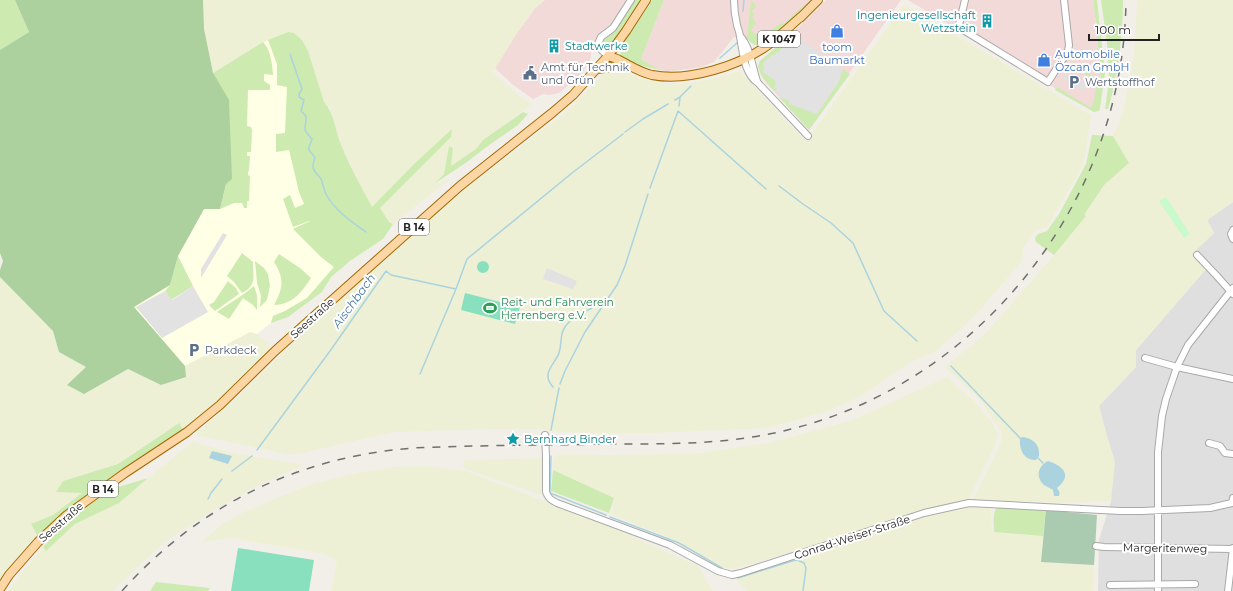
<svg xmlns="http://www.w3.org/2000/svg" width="1233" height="591" viewBox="0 0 1233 591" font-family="Montserrat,sans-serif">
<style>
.residential{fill:#e0dfdf}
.commercial{fill:#f2dad9}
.education{fill:#ffffe5}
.farmland{fill:#eef0d5}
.grass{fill:#cdebb0}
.forest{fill:#add19e}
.cemetery{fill:#aacbaf}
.park{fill:#c8facc}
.pitch{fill:#88e0be}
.parking{fill:#e2e2e2}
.water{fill:#aad3df}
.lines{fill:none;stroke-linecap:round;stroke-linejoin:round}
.stream{stroke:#aad3df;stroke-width:1.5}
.minor-casing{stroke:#a9a9a9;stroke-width:8}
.major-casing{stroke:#a06b00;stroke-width:10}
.minor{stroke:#fff;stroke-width:6}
.major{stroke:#fcd6a4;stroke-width:8}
.rail{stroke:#707070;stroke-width:1.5;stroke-dasharray:8 8;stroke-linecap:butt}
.labels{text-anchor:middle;stroke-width:4;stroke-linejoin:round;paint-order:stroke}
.shield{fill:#fff;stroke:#646464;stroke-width:1}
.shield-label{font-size:10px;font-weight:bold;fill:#222}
.culture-label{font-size:11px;fill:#0d838f;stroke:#fff;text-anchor:start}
.shop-label{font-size:11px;fill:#366cbe;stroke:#fff}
.service-label{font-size:11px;fill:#4e5e75;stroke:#fff;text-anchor:start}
.leisure-label{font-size:11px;fill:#27864d;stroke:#fff;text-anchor:start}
.street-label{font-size:11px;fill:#222;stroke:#fff}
.water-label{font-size:12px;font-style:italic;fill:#4a7aab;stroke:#fff}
</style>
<rect width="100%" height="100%" fill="#f2efe9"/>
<path class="residential" d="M1233,202V591H1098L1099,540L1111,501L1105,429L1099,406L1136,367V350L1207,268L1193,253L1214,233L1207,220Z"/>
<path class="commercial" d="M545,0H628L610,27L602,33L596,40L591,49V58L581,75L559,93L550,95L543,94L533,99L512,84L495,68L515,36L535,8Z
M664,0H812L780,29L758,46L753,44L747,39L734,37L714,62L702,67L668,72L654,67L641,59Z
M826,0H901L809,130L767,84L759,71L758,66L759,62L787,38Z
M908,0H1093L1096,24L1101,83L1095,112Z"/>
<path class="education" d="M288,32L334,267L307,298L285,311L273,316L271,323L257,334L250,333L185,366L134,307L170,285L178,256L204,209H220L229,101L257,45Z"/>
<path class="farmland" d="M203,0H545L535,8L515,36L493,72L518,95L532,104L483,140L476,149L450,166L453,148L449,146L444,174L435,184L450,179L393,224L389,222L380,208L451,137L452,130L414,164L372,207L351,166L340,141L330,108L324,102L308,51L288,32L257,45L213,73L204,29Z
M1137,0H1233V202L1207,220L1214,233L1193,253L1207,268L1136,350V367L1099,406L1105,429L1115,462L1111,501L1060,503L973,500L999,447L1002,439L1001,431L979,399L945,367L985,334L1047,263L1085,217L1084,215L1104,185L1129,163L1113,136L1123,113L1134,54Z
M904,4L1092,116L1090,121L1085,156L1079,173L1047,227L1035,231L1023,248L1022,261L974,317L936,351L911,362L861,396L831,410L769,428L652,433H593L559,432L539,429H498L394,432L298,454H287L196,435L386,256L463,190L566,112L602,75L614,70H618L659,83H689L718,77L740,71L806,142Z
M0,277L53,331L59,352L86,367L84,394L128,369L161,385L185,377V366L250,332L257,334L269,344L270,351L231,389L184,431L178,423L118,464L63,481L56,492H83L53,515L31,524L38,537L6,572L0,580Z
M947,377L974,401L991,421L998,433L994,448L968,501L934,508L746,566L731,569L721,567L679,542L611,514L615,499L553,470V458L560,454L610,455L699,453L768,443L850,421Z
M192,442L237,454L304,465L257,486L212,511L163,543L113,591H9L17,579L43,547L46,550L75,524L119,503Z
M545,458L544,493L541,495L463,468L465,460Z
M428,466L466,471L630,534L635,538L698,566L713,591H331L337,561L325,554L231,538L201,542L225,522L244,512L308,485L356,473L395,467Z
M970,507H991L992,532L1043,536L1041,562L1094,565L1093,591H746L735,578L926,515Z"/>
<path class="grass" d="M0,0H15L29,32L0,50Z
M634,0H642L623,30L611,45L608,46L603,44L602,42L603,39C619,29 625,15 634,0Z
M652,0H664L641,59L654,67L664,71L634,64L620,55C625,34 642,19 652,0Z
M751,0L756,6L752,11L754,14L752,18L756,23L751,30L760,38L781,23L784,24L806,3H808L783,27L758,46L753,44L747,39Z
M1093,0H1097L1105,73L1100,108L1099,111L1094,112L1055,90L1056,88H1058L1088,106L1090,107L1092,106L1094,101L1097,82L1076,68L1071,70L1066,66L1068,67L1073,62L1101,82L1096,24Z
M1101,0H1123C1123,34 1118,77 1108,109H1105L1109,80L1107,43Z
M288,32L294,33L302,40L308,51L324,102C334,113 335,129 340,142C349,165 361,186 372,207L414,164L452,129L451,137L380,208L389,222L393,224L383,239L350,261L331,277L322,292L288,317L271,323L273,316L285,311L307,298L334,267L321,257L293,229L310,221H309L293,227L283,199L290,195L295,208L304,204L299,192L289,150L276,152V134L285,133L287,87L277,85V64L268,40Z
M787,38H788L790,40L784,45L763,72L776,81L777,89L774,91L762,77L758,66L760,61Z
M263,42C271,50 272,64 273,75L264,74V81L270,85V90H248L247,126L251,127L252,130L251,152H247V156H250L249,171L248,172V175L250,176L249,201H247V208H244L242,203H234L220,209L226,184L213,73Z
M843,69L850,74L809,130L779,97L790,101L789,104L838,83Z
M523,112L528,114L518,125L485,148L467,162L434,184L444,174L449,146L453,148L451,166L476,149L483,140Z
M1092,135L1113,136L1129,163L1104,185L1084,215L1086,216L1054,255L1036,242L1035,238L1038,234L1047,231L1059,214L1086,164Z
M242,253L253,262C253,277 257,285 242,293L234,282L227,276Z
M279,254L300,268L311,278C301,293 293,304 274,305C283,288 285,279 274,262Z
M178,256L193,286L171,300L165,291L170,285Z
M255,261L264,268L268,274L270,286L267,300L260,307L261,296L257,283Z
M228,281L236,288L239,294L215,311L209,305L214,302Z
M254,286L257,295V310L253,305L243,298L229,319L217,312C229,303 243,296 254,286Z
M179,423L184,431L76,504L38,537L31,524L53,515L82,493L56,492L63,481L118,464Z
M553,470L614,498L609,513L551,491Z
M148,478L119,503L75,524L46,551L43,547L69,520L112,489Z
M997,507L1046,510L1043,536L994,532C994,524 992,514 997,507Z
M156,582L210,588L208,591H150Z"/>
<path class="forest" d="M15,0H203L204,29L213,73L229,100L232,179L226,184L220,209H204L178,256L170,285L134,307L185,366L186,377L161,385L128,369L84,394L67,385L86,367L59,352L53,331L0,277V270L3,261L0,253V50L29,32Z"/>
<path class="cemetery" d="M1046,510L1097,515L1094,565L1041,562Z"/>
<path class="park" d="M1166,197L1190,234L1184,238L1159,201Z"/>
<path class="pitch" d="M477 267a6 6 0 1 1 12 0a6 6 0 1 1-12 0Z
M465,293L520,307L515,324L461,310Z
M238,548L314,560L309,591H231Z"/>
<path class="parking" d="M795,36L843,69L838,83L817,114L789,104L790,101L779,97L777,89L774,88L776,81L763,72L764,69L763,63L772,55H775L777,52L778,53L784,45Z
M1068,74L1086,85L1085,88L1081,90L1063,79Z
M223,233L227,235L201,278V269Z
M547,268L577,281L573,289L543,279Z
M193,286L208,312L162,338L136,307L165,291L172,300Z"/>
<path class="water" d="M1023,437C1034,439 1040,445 1039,456L1036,460C1023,460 1019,449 1020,438Z
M212,451L232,456L228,464L209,458Z
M1048,461C1063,466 1073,475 1057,488C1059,491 1060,492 1059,496H1054L1053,490C1050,488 1047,487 1044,485C1035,477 1038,466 1048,461Z"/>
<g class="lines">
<path class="stream" d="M743,11L744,0
M290,54L302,89L299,94V97L304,100L301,111L306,116C307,130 300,126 312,139C307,154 307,145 315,158C310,171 315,170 321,179C323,184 324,190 326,194C335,211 352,222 366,232
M720,58L737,43
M675,100L680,97L691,86
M679,106L680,98
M625,132L643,119L668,104
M779,186L803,204L831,223L853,243L884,311L917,341
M650,188L678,111L766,189
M951,366L1020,438
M420,374L456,289
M560,384L565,371L585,332L617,285L625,266L648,194
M553,387C540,373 556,363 559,353C563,340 558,332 570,321C575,315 585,312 592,308
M551,430L559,388
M550,441L548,437L551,434
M257,450L330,351L386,271L391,275L456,289L467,259L572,173L623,134
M551,456L550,491V493L606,515
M1038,458L1043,463
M232,471L252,456
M208,499L211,493L222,479
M610,517L679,543L722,568
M737,576L738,578L792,561L797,560L804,563L806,568L803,591"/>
<g class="minor-casing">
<path id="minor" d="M734,0C734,8 735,17 737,25C738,29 740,33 740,37C743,52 744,74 758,83L808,136
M965,0L959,25L960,28L1048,82L1068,51L1069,45L1064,0
M740,36C751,48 752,67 757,81
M608,56L597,46L601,37L613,28L631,0
M1233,230L1231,234L1233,239
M1197,255L1216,275L1233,294
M1145,358L1177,367L1233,379
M545,435L546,456V492C548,498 551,500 557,503L670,545L718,571L732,575L741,573L924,513L969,503L1120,511H1142L1210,508L1232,503L1233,498
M1209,443L1220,446L1225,453L1233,454
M1096,546L1104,547L1233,549
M1110,585L1195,584
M1158,591V452L1162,416L1166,399L1177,367L1188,345L1233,288
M1228,591L1233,548"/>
</g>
<g class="major-casing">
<path id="major" d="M800,18L818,0
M608,56C611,57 616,58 619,60C631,66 639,72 652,75C688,82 739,66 768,45C780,36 791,25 803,15
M597,69L619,66
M0,589L9,575L38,542L67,515L125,473L187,432L220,405L275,351L460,186L552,113L573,95L608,56L626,31L646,0"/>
</g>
<use href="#minor" class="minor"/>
<use href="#major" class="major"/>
<path class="rail" d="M122,591C199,505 298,457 413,448C482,445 552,445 621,444C665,444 708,444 752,437C963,405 1124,213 1126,0"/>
</g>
<defs>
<g id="building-bare" transform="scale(1.08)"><path d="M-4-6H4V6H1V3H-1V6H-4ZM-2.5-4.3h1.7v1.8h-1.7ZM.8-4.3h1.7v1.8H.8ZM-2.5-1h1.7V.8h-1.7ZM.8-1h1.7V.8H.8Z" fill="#0f9aa8" stroke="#fff" stroke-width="2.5" paint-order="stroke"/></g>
<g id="shop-bare" transform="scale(1.08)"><path d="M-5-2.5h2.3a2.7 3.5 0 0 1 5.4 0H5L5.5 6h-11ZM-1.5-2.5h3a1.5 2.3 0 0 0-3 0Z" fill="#3f7fe0" stroke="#fff" stroke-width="2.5" paint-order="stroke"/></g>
<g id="civic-bare" transform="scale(1.08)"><path d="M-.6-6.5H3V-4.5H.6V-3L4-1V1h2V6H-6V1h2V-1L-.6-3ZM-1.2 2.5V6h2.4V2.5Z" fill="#5c6f8a" stroke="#fff" stroke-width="2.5" paint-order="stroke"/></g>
<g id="parking-bare" transform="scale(1.08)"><path d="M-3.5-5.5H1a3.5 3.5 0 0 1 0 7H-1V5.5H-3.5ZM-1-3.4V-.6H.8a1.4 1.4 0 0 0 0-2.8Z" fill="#5c6f8a" stroke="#fff" stroke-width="2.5" paint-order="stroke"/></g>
<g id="stadium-bare" transform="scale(1.08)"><path d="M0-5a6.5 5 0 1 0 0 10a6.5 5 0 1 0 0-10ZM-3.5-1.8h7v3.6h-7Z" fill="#2e9e5b" stroke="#fff" stroke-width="2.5" paint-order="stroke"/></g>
<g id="sight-bare" transform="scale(1.08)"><path d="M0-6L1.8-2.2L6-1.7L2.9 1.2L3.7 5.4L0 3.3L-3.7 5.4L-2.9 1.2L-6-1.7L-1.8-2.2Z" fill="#0f9aa8" stroke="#fff" stroke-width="2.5" paint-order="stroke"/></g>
</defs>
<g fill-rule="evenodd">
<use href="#building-bare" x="987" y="21"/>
<use href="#shop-bare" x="837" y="31"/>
<use href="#building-bare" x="554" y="46"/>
<use href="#shop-bare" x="1044" y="60"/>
<use href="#civic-bare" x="530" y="73"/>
<use href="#parking-bare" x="1074" y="82"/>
<use href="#stadium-bare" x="490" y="308"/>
<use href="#parking-bare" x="194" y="350"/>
<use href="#sight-bare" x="513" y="439"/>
</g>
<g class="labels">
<g class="shield">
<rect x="758" y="31" width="42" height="16" rx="3"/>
<rect x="399" y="219" width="30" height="16" rx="3"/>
<rect x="88" y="481" width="30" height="16" rx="3"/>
</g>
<g class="shield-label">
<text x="779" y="43">K 1047</text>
<text x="414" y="231">B 14</text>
<text x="103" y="493">B 14</text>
</g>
<g class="culture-label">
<text x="976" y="19" text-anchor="end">Ingenieurgesellschaft<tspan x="976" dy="13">Wetzstein</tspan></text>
<text x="565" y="50">Stadtwerke</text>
<text x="524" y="443">Bernhard Binder</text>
</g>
<g class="shop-label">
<text x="837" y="51">toom<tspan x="837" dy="13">Baumarkt</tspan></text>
<text x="1055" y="58" text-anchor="start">Automobile<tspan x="1055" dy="13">Özcan GmbH</tspan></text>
</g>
<g class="service-label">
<text x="541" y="71">Amt für Technik<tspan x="541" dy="13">und Grün</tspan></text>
<text x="1085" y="86">Wertstoffhof</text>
<text x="205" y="354">Parkdeck</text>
</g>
<g class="leisure-label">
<text x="501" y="306">Reit- und Fahrverein<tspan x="501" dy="13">Herrenberg e.V.</tspan></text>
</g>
<g class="street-label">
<text transform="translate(312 318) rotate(-42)" y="4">Seestraße</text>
<text transform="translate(61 522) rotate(-41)" y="4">Seestraße</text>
<text transform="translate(852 537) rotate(-18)" y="4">Conrad-Weiser-Straße</text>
<text transform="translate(1165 548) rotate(1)" y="4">Margeritenweg</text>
</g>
<g class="water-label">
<text transform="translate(354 301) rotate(-54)" y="4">Aischbach</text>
</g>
</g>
<path d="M1089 34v6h70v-6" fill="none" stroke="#222222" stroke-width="2"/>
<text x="1095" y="34" font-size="12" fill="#222222" stroke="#ffffff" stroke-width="3" paint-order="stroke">100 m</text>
</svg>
